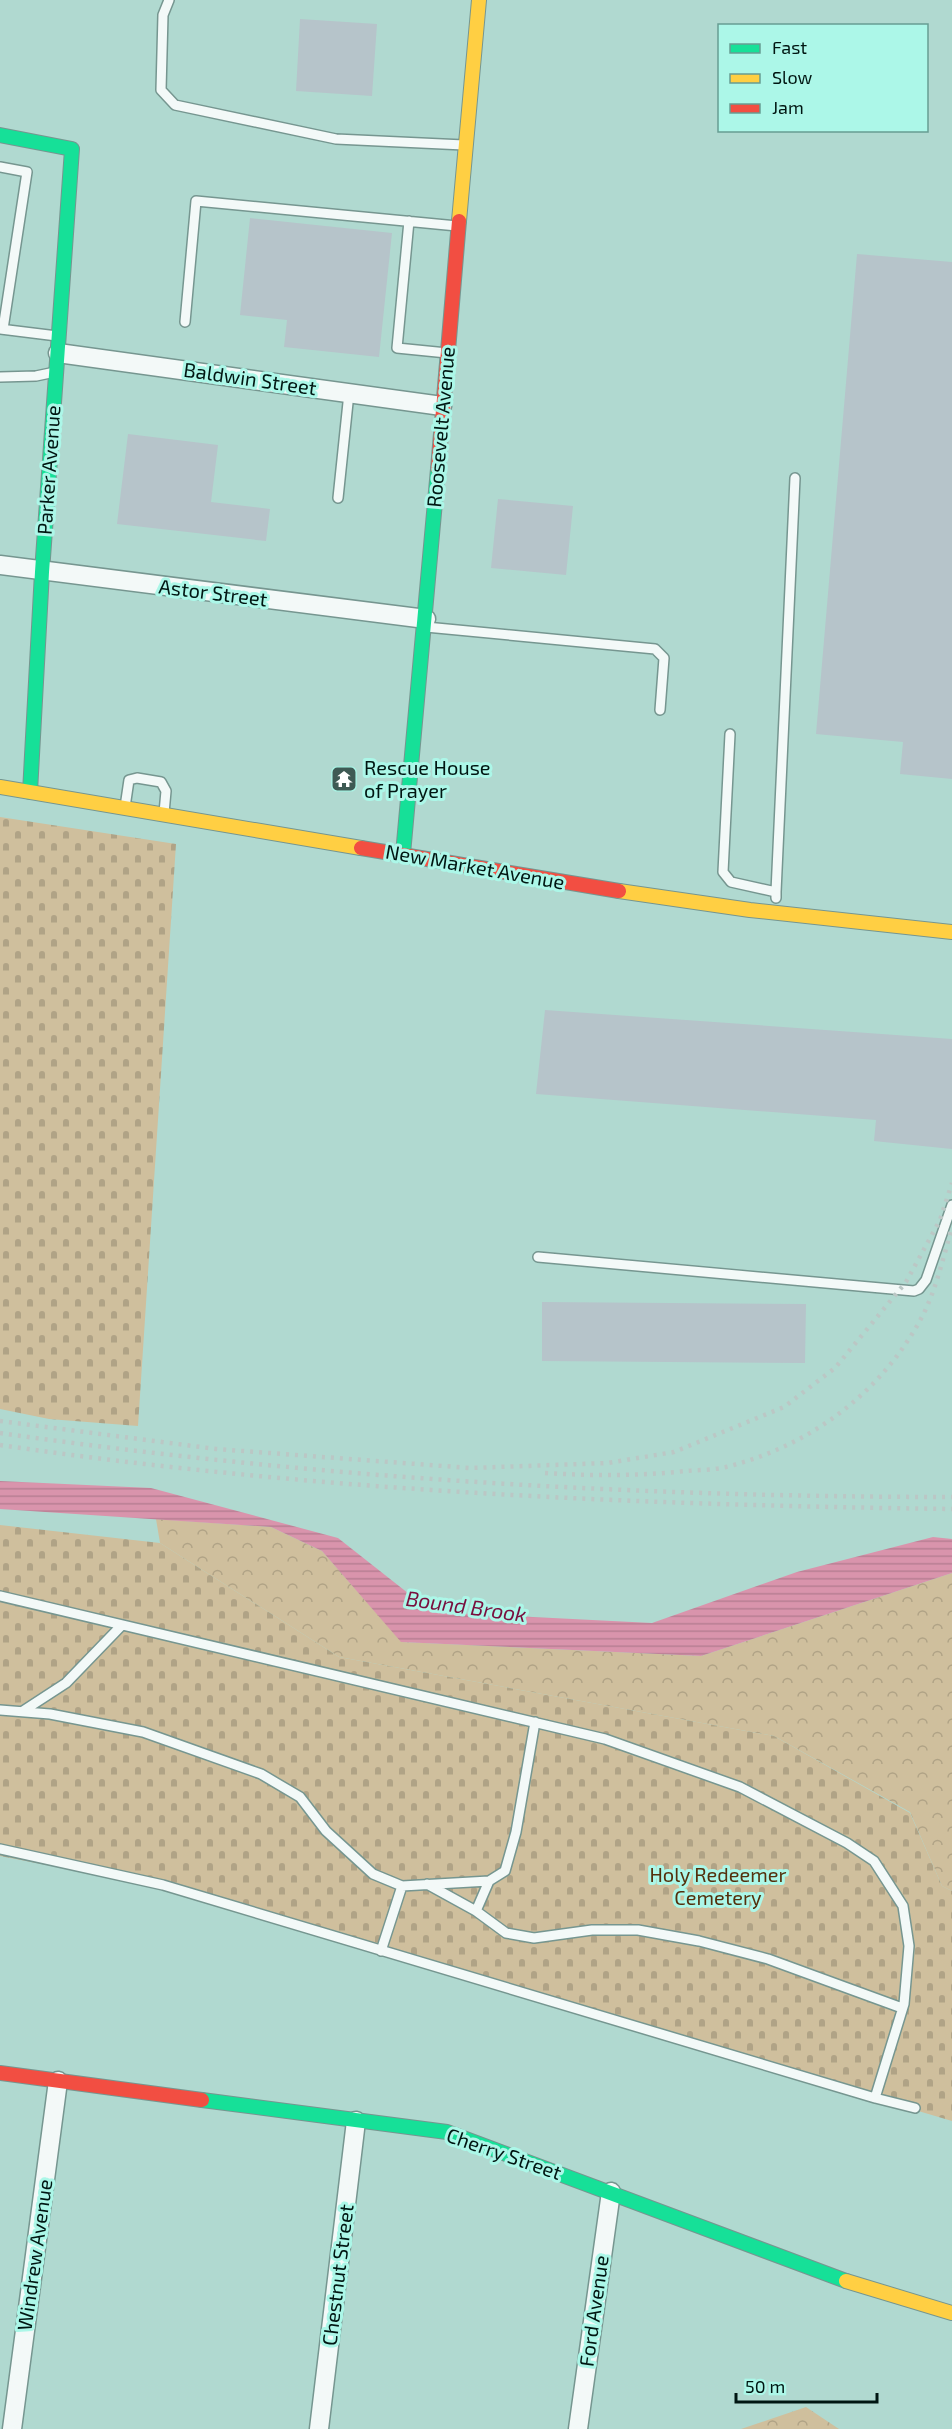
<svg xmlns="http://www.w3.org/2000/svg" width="952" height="2429" viewBox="0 0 952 2429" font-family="'Exo 2',sans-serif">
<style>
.forest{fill:url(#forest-crowns)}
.cemetery{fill:url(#cemetery-stones)}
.water{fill:url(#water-rules)}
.building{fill:#b6c4ca}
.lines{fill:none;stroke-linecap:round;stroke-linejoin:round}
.lane-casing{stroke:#769690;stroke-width:12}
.street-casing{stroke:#769690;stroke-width:21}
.fast-casing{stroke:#769690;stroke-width:16}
.slow-casing{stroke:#769690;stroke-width:16}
.jam-casing{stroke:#769690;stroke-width:16}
.lane{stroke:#f3f9f8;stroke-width:9}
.street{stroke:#f3f9f8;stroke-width:18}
.fast{stroke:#16e098;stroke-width:14}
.slow{stroke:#ffcf43;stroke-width:14}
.jam{stroke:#f24e42;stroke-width:14}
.rail{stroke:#bbc7c5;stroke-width:4.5;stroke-dasharray:3 6;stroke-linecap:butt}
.labels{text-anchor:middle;stroke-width:6;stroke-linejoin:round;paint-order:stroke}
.street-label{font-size:20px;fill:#001612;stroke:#acf7e8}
.poi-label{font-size:20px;fill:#001612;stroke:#acf7e8;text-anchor:start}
.park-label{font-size:20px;fill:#54300c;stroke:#acf7e8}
.water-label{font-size:21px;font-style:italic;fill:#790f3e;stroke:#acf7e8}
</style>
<defs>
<pattern id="forest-crowns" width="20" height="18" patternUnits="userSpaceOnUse" patternTransform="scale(1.5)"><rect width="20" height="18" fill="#cfbf9d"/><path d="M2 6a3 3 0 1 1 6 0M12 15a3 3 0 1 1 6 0" fill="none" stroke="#b0a386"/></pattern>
<pattern id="cemetery-stones" width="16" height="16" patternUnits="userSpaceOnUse" patternTransform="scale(1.5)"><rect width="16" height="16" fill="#cfbf9d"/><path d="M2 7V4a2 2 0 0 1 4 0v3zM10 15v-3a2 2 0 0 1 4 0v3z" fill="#b0a386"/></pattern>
<pattern id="water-rules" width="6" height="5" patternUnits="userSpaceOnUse" patternTransform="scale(1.5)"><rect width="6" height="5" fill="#d994ac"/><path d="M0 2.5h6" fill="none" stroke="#b87f93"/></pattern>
</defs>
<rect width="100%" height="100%" fill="#b0d9d0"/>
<path class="forest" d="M156,1519L271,1527L322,1551L402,1642L701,1656L952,1573V1891L942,1886L910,1812L774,1736L339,1657L160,1543Z
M806,2407L839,2429H741Z"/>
<path class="cemetery" d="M0,817L176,844L138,1426L49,1419L0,1409Z
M0,1525L160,1543L339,1657L774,1736L910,1813L942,1886L952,1891V2121L161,1887L0,1856Z"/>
<path class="water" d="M0,1481L151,1488L338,1538L432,1612L652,1623L797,1572L933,1537L952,1539V1573L701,1656L401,1642L322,1551L271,1527L0,1509Z"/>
<path class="building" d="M300,19L377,24L372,96L296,91Z
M250,218L392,233L379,357L284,347L287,320L240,315Z
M857,254L952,262V779L900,774L903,742L816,734Z
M128,434L218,445L211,502L270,509L266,541L117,524Z
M498,499L573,506L566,575L491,568Z
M545,1010L952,1039V1149L874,1141L876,1120L536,1094Z
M542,1302L806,1304L805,1363L542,1361Z"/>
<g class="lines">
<g class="lane-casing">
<path id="lane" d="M169,0L163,15L161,90L175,105L336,139L464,145
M0,167L27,172L3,329
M409,221L397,348L447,353
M185,322L196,201L457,226
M0,329L57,336
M0,377L36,376L55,372
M338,498L349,393
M426,627L655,649L664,658L660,710
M730,734L723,872L731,882L776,892V898
M125,807L129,780L137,778L161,782L166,791L164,813
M776,892L795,478
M538,1257L914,1291L919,1289L926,1280L952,1205
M0,1596L605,1739L740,1787L847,1843L874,1861L903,1906L909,1946L904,2004L875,2098L915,2108
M0,1710L50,1714L143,1732L261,1774L300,1797L326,1831L373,1874L402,1886L381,1951
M23,1711L66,1683L122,1625
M0,1849L163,1885L875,2098
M427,1884L476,1911L489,1881
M402,1886L489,1881L505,1871L516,1832L535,1722
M476,1911L506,1933L534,1938L592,1930H638L699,1941L768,1959L902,2008"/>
</g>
<g class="street-casing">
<path id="street" d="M58,353L442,406
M0,565L426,619
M12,2429L58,2081
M319,2429L356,2121
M578,2429L611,2192"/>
</g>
<g class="fast-casing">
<path id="fast" d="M0,135L72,149L42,572L30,792
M403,854L438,469
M202,2100L447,2132L846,2281"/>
</g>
<g class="slow-casing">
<path id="slow" d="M459,221L479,0
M0,787L361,848
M619,891L750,910L952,932
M846,2281L952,2313"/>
</g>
<g class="jam-casing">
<path id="jam" d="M438,469L459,221
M361,848L619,891
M0,2073L202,2100"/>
</g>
<use href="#lane" class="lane"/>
<use href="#street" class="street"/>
<use href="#fast" class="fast"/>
<use href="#slow" class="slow"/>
<use href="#jam" class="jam"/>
<path class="rail" d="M0,1421L216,1449L470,1468L608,1463L674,1452L784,1407L835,1368L906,1282L940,1220L952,1183
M0,1433C315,1478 634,1497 952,1497
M0,1445C313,1491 635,1505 952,1509
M545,1473C593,1476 639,1476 686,1471C699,1470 714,1470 726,1467C811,1446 884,1391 924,1313C937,1286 944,1255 952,1227"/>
</g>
<defs>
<g id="temple-square" transform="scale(1.35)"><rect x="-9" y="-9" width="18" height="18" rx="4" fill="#3e5a54" stroke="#acf7e8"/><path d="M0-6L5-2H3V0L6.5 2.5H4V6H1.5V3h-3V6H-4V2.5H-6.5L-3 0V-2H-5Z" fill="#fff"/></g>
</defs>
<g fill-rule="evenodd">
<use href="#temple-square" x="344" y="779"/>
</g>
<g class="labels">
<g class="street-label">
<text transform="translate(250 379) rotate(8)" y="7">Baldwin Street</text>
<text transform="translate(441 427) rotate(-85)" y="7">Roosevelt Avenue</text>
<text transform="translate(49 470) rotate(-86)" y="7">Parker Avenue</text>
<text transform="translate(213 593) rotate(7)" y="7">Astor Street</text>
<text transform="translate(475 867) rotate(10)" y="7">New Market Avenue</text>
<text transform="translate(504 2154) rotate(19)" y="7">Cherry Street</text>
<text transform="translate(35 2255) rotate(-82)" y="7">Windrew Avenue</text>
<text transform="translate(338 2275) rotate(-83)" y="7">Chestnut Street</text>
<text transform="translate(594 2311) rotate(-82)" y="7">Ford Avenue</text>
</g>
<g class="poi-label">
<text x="364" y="775">Rescue House<tspan x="364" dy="23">of Prayer</tspan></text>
</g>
<g class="park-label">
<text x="718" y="1882">Holy Redeemer<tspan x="718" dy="23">Cemetery</tspan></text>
</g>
<g class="water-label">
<text transform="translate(466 1607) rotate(8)" y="7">Bound Brook</text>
</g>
</g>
<rect x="718" y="24" width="210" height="108" fill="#acf7e8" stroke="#679d92" stroke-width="1.5"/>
<rect x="730" y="44" width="30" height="9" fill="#16e098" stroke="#679d92" stroke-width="1.5"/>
<text x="772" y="54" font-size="18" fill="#001612">Fast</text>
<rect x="730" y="74" width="30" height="9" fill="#ffcf43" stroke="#679d92" stroke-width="1.5"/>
<text x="772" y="84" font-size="18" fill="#001612">Slow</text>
<rect x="730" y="104" width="30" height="9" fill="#f24e42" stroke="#679d92" stroke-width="1.5"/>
<text x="772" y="114" font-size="18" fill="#001612">Jam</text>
<path d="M736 2393v9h141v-9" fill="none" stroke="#001612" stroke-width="3"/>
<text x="745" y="2393" font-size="18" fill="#001612" stroke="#acf7e8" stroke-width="4.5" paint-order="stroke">50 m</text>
</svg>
